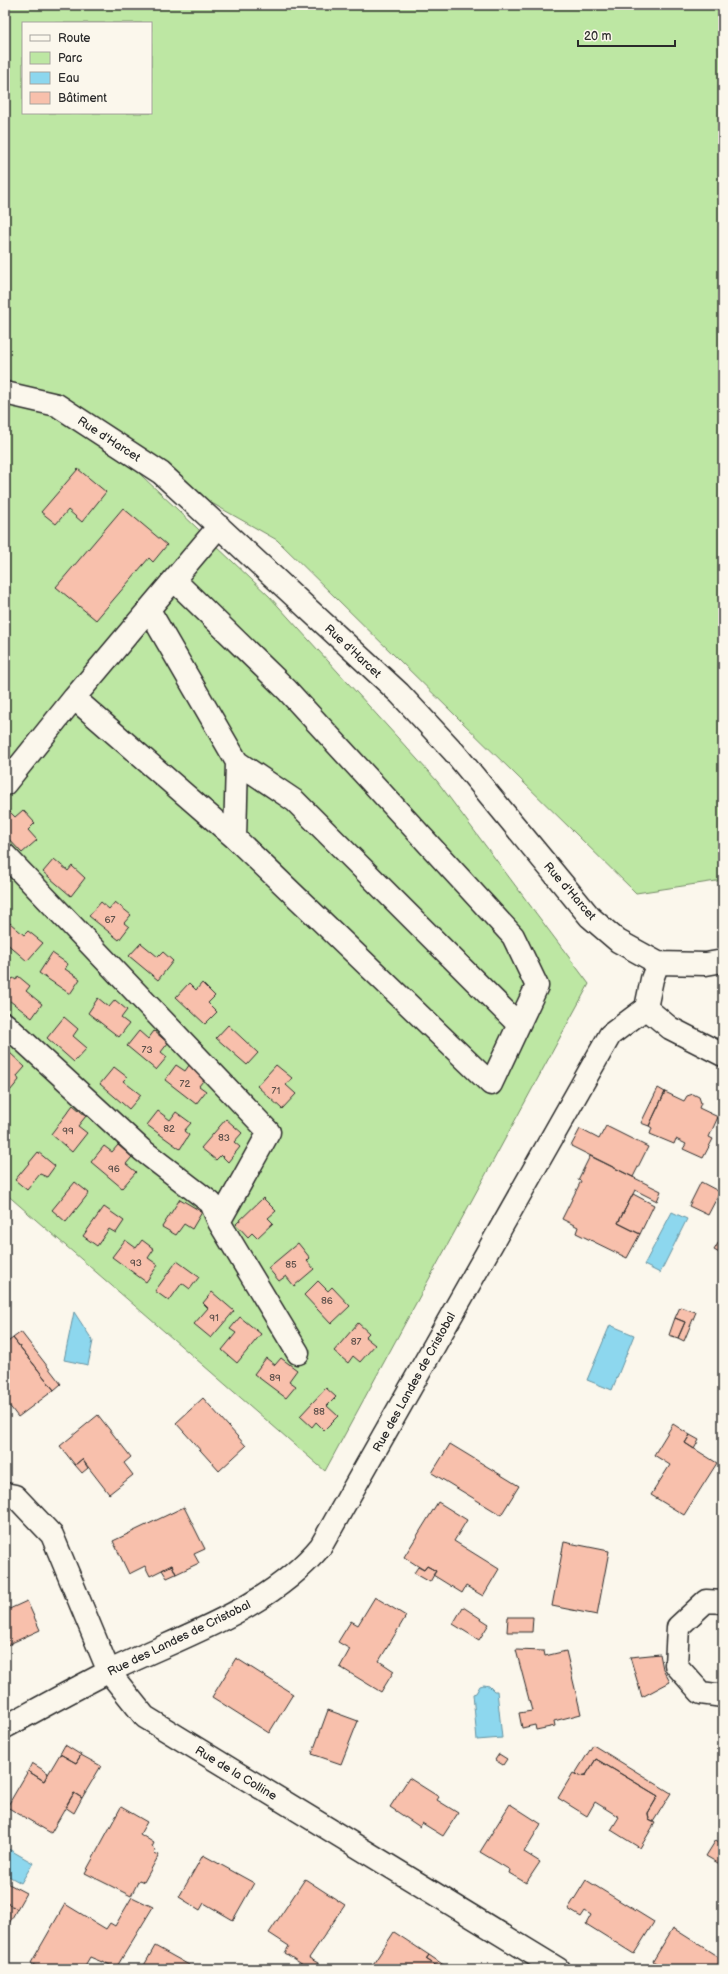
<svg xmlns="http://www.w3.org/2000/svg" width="728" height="1974" viewBox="0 0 728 1974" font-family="'Balsamiq Sans',sans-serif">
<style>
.green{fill:#bde7a3;stroke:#748967;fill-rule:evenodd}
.water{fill:#8dd7ee;stroke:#6692a0}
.building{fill:#f8c0ac;stroke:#2b2b2b}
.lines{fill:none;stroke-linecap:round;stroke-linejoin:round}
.minor-casing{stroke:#2b2b2b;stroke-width:25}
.minor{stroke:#fbf7ec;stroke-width:22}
.labels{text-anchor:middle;stroke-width:3;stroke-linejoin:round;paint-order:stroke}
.number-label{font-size:10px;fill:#5e504b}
.street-label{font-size:12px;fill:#2b2b2b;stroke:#fbf7ec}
</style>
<rect width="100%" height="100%" fill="#fbf7ec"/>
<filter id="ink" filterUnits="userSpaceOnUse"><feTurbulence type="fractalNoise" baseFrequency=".025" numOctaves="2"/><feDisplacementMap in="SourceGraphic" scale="8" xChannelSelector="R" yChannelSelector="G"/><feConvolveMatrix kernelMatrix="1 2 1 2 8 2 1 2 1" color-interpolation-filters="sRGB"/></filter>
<g filter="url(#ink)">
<path class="green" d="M5,5H723V880L636,893L277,540L171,480L124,459L269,596L437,781L589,984L325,1471L5,1193ZM23,23H151V113H23Z"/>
<path class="water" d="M672,1212L687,1219L660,1273L644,1265Z
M74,1312L93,1341L88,1365L64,1360Z
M610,1325L634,1335L612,1390L587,1380Z
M484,1685L489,1686L494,1691H497L502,1738L477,1740L473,1694L476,1693L480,1686Z
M5,1847L33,1863L21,1883L5,1874Z"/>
<path class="building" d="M78,469L106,492L82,522L68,510L56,524L41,512Z
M123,508L167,545L153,562L149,558L96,620L56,587Z
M7,809L15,817L23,810L35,823L28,830L37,840L22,853L5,835V811Z
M54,859L68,871L72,866L85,878L71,896L43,872Z
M101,902L109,909L115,902L131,915L124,923L129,927L119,940L89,916Z
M10,923L24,935L28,931L43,943L27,961L5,942V929Z
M141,943L158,957L163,952L173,961L158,980L129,956Z
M52,953L68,964L65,969L80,979L70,994L39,973Z
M18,976L30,986L26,991L42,1004L32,1018L5,997V989L13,978L16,980Z
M189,983L196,990L202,983L215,996L208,1003L217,1012L205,1024L176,997Z
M98,998L109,1007L115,1000L127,1010L121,1018L129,1024L119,1037L88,1013Z
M64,1017L78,1029L73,1036L87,1048L74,1062L47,1038Z
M228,1025L258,1053L247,1065L216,1038Z
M139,1031L148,1039L154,1031L168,1043L161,1052L167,1057L156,1070L127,1046Z
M9,1052L25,1067L17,1076L19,1080L10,1091L5,1087V1057Z
M190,1064L206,1077L199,1086L206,1091L196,1104L165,1080L176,1065L185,1071Z
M276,1065L292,1078L286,1085L296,1094L282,1109L257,1086Z
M114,1067L127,1077L123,1081L141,1095L129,1109L100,1084Z
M658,1088L665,1092L649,1126L641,1123Z
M665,1092L684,1101L687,1096L693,1094L699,1097L701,1103L699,1108L718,1117L709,1137L713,1139L703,1158L683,1149L686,1144L676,1139L674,1144L650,1134L652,1128L649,1126Z
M73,1105L86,1116L78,1126L87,1133L72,1152L51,1134Z
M158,1111L170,1120L176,1112L191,1123L184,1131L189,1135L180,1149L147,1125Z
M226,1119L242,1133L234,1142L240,1147L228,1162L221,1155L216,1160L201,1148Z
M606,1126L648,1147L633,1177L571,1146L580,1129L599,1139Z
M118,1145L132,1157L126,1164L136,1172L122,1188L91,1162L104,1146L112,1152Z
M38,1152L55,1166L47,1177L40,1174L27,1190L15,1180Z
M590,1156L661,1191L657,1201L635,1190L618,1223L640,1234L627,1258L576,1233L578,1227L562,1219L581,1181L578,1180Z
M75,1182L89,1193L66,1222L52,1210Z
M701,1182L720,1192L708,1215L689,1206Z
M633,1194L654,1205L640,1234L618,1223Z
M263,1198L276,1211L268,1218L273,1223L257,1238L252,1233L248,1237L236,1224Z
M180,1199L202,1212L192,1229L184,1224L176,1235L162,1227Z
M104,1207L124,1221L116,1233L109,1229L97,1246L83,1236Z
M723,1235V1255L714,1250Z
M125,1240L136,1248L142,1240L154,1249L148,1258L158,1265L146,1282L112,1257Z
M298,1243L310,1258L307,1261L314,1269L294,1286L286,1276L279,1281L268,1268Z
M177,1261L199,1277L190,1289L182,1283L169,1301L155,1291Z
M318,1281L328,1291L332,1287L350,1306L331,1324L304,1295Z
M212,1292L234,1311L211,1338L194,1324L208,1308L203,1303Z
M680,1307L696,1312L684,1341L678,1338L685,1322L675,1318Z
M240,1317L261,1334L237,1363L222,1350L236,1333L230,1329Z
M675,1318L685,1322L678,1338L669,1335Z
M358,1323L369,1333L365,1337L375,1345L360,1362L353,1356L348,1363L334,1351Z
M21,1332L61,1384L54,1390L13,1338Z
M13,1338L54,1390L18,1417L5,1400V1344Z
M266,1358L275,1365L281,1358L297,1370L289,1381L296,1386L286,1398L254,1374Z
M326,1388L336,1397L327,1406L338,1416L324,1430L316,1422L312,1427L300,1416Z
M203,1398L246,1446L219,1471L176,1423Z
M98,1415L131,1457L124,1463L133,1475L109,1494L82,1459L75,1465L60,1446Z
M673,1424L690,1435L685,1443L717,1463L684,1515L651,1495L670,1465L654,1455Z
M690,1435L699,1440L694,1449L685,1443Z
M450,1444L519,1486L501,1515L432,1473Z
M82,1459L88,1468L82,1473L75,1465Z
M438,1502L467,1520L454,1541L499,1569L483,1596L466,1586L462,1593L433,1575L436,1571L427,1566L424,1570L404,1557Z
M184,1507L205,1549L194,1554L199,1563L176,1574L172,1565L150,1576L145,1566L129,1574L113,1541Z
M564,1542L609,1551L597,1615L552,1606Z
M172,1565L176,1574L167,1578L162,1570Z
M427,1566L436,1571L430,1582L414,1573L418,1567L424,1570Z
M375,1597L406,1616L379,1661L394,1671L381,1692L340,1667L350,1649L338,1642L351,1621L358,1625Z
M27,1601L40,1630L5,1646V1611Z
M463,1607L489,1624L479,1640L453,1624Z
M508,1617H533L532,1632H507Z
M516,1650L544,1651L545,1656L566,1651L581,1714L554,1721L555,1726L536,1730L535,1725L522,1728L519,1713L532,1711Z
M660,1654L663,1669L670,1682L642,1697L630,1657Z
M236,1658L293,1694L269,1733L212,1697Z
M328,1710L358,1721L341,1764L312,1754Z
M65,1745L81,1755L76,1763L60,1754Z
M593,1745L671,1793L653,1822L649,1820L648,1813L658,1796L596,1759L586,1775L579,1776L575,1774Z
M60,1754L76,1763L81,1755L101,1766L82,1798L74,1793L51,1833L7,1807L28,1771L44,1781Z
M499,1754L507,1759L503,1765L495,1760Z
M596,1759L658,1796L648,1813L649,1820L655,1823L640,1848L611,1830L619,1817L595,1802L587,1816L558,1798L573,1773L579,1776L586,1775Z
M32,1763L48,1773L44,1781L28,1771Z
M409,1778L439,1797L437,1800L458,1813L443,1836L422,1823L420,1827L390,1807Z
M74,1793L82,1798L74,1813L65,1807Z
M510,1804L541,1824L524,1852L540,1862L526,1883L509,1873L510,1870L480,1852Z
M121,1807L147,1822L140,1834L154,1843L152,1847L156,1850L154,1853L159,1855L144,1882L139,1880L131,1896L85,1873Z
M723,1838V1866L706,1856L716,1840L720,1843Z
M203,1855L254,1883L233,1920L204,1903L200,1910L179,1897Z
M305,1879L345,1905L309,1958L318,1963L314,1969H309L285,1953L289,1946L269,1933Z
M586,1880L654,1922L634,1954L586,1924L591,1915L585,1911L581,1917L568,1909Z
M5,1882L26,1893L17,1909L5,1902Z
M132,1897L153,1907L116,1968L102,1961V1962L90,1957L83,1969H41L31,1963L65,1904L106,1929L110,1923L115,1926Z
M5,1902L17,1909L5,1931Z
M673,1928L723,1960L722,1969H665L653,1961Z
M394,1932L429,1955L426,1959L441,1969H370Z
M155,1946L189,1965L187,1969H142Z
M429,1955L448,1968V1969H441L426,1959Z"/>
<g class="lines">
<g class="minor-casing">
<path id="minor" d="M5,393L57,405L161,473L399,693L454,752L590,917L618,941L658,963L706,964L723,961
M149,610L237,762L295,801L518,1024
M74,698L235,838L491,1084L537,986L513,936L287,690L174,580
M5,784L74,698L219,526
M235,838L237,762
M5,855L269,1132L219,1222L298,1353
M646,1008L670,1028L723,1055
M5,1024L142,1150L211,1203L219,1222
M5,1494L15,1496L52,1535L109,1672L145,1717L558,1969
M723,1602L706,1601L678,1627L676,1665L701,1693L723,1696
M5,1727C40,1708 74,1689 110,1671C183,1635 268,1610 321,1546L610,1035L646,1008L652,979L658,963"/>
</g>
<use href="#minor" class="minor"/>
</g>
</g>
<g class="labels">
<g class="number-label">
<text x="110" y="923">67</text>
<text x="147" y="1053">73</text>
<text x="185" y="1087">72</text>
<text x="276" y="1094">71</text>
<text x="169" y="1132">82</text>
<text x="68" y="1134">99</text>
<text x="224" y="1141">83</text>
<text x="114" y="1172">96</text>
<text x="136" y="1266">93</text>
<text x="291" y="1268">85</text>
<text x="327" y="1304">86</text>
<text x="214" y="1321">91</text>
<text x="356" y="1345">87</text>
<text x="275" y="1381">89</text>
<text x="319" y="1415">88</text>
</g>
<g class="street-label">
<text transform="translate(109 439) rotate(33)" y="4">Rue d'Harcet</text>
<text transform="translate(353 651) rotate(43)" y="4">Rue d'Harcet</text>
<text transform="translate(570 891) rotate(49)" y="4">Rue d'Harcet</text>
<text transform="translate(414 1382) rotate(-61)" y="4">Rue des Landes de Cristobal</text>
<text transform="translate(179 1638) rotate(-26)" y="4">Rue des Landes de Cristobal</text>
<text transform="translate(236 1773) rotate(31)" y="4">Rue de la Colline</text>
</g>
</g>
<rect width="728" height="1974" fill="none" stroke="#fbf7ec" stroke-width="20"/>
<rect x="10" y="10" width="708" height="1954" fill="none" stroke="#2b2b2b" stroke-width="1.5" filter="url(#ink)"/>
<rect x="22" y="22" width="130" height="92" fill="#fbf7ec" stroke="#a8a59f"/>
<rect x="30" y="35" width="20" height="6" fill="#fbf7ec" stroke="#a8a59f"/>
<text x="58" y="42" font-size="12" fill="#2b2b2b">Route</text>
<rect x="30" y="52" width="20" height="12" fill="#bde7a3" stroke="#a8a59f"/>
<text x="58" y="62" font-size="12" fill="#2b2b2b">Parc</text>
<rect x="30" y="72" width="20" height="12" fill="#8dd7ee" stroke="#a8a59f"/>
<text x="58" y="82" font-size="12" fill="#2b2b2b">Eau</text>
<rect x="30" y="92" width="20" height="12" fill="#f8c0ac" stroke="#a8a59f"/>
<text x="58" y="102" font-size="12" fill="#2b2b2b">Bâtiment</text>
<path d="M578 40v6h97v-6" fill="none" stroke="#2b2b2b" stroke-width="2"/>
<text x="584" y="40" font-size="12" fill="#2b2b2b" stroke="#fbf7ec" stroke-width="3" paint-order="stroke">20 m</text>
</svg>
